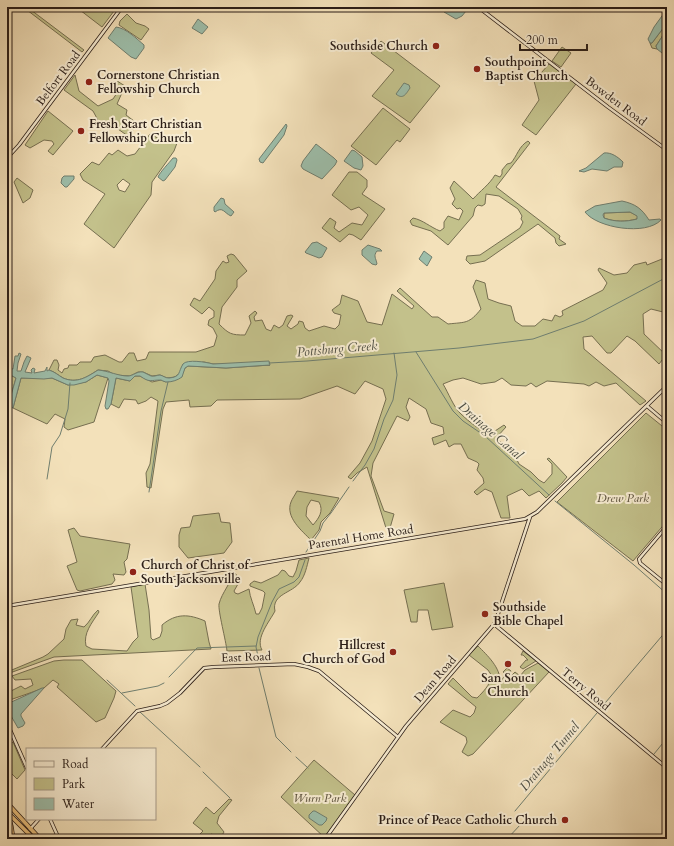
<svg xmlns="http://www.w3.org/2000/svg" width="674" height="846" viewBox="0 0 674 846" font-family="Cardo,serif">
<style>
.green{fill:#c3c18b;stroke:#766f51;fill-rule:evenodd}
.water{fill:#9dbeaa;stroke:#6f7e6f;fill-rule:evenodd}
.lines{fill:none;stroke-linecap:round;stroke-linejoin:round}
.stream{stroke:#6f7e6f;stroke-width:1}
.secondary-casing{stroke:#2a1d17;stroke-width:4}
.highway-casing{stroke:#2a1d17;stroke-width:5}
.secondary{stroke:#f7ecd2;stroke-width:2.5}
.highway{stroke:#eac07d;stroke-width:3.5}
.poi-dot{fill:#8f2418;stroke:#f7ecd2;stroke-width:1.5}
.labels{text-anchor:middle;stroke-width:4;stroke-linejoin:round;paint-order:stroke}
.poi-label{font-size:12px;font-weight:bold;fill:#2a1d17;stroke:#f7ecd2;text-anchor:start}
.street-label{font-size:12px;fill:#2a1d17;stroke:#f7ecd2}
.park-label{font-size:12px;font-style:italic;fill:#584e3a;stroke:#f7ecd2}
.water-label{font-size:13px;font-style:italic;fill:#4c4d43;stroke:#f7ecd2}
</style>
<rect width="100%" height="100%" fill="#f3e1ba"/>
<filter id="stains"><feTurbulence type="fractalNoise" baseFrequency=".005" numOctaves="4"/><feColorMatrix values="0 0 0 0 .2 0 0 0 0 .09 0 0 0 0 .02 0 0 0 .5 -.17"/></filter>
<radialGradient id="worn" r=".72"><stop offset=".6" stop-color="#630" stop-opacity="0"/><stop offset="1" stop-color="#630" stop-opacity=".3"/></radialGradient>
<path class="green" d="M23,7H27L84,50L82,52Z
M76,7H117L102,27Z
M127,14L136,23L145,26L149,29L141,40L119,25L120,21Z
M667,23V29L656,46L657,49L652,48L650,43H652Z
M381,41L440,86L410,123L372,96L394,70L371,53Z
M562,47L571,53L561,67L552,61Z
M549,64L576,84L536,135L522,125L539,100L534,81Z
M75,75L79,91L98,106L113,99L119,90L113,84L114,79L125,86L117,104L127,110L126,115L138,124L128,136L115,127L107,129L99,122L93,111L64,90Z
M383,108L410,129L400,142L397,140L376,165L351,146Z
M48,111L73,131L53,155L48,151L54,144L52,141L44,140L30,148L25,145Z
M150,134L167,143L173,140L177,143L174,151L152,182L151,195L114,248L84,224L105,194L83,180L80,174L92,162L99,165L109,153L112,155L118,150L127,156L135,154ZM123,179L130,184L125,192L119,190L117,185Z
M528,141L530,143L496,187L560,236L559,239L566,244L559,246L556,243L555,238L538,224L485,261L470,264L466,260L467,256L480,255L520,228L523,222L521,219L522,216L518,209L499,196L486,194L485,204L482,206L478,205L475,208L473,216L448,245L431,231L412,225L410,221L413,218C423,220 430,227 440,231L444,228V222L448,216L459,220L463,211L460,208L457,209L452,204L455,199L450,188L454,181L469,195L473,199C480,191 489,185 495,175L500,177L502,174V170L507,164L511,163C517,156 519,146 528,141Z
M349,172H357L367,180V187L362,194L385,209L361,240L353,235L349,234L340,242L322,228L330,218L336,222L334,228L339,232L352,223L362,225L368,215L359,207L351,210L332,195Z
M17,178L33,190L30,198L23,203L14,182Z
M630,212L638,216L637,219C625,222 615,222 604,218V213Z
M231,254L234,255L247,271L237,280V287L222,307L219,324C229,334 231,335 245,335L251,323L249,316L255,311L257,313L254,317L255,321L262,320L266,329L271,331L274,325L279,328L283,325L287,316L291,315L293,316L287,326L291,329L298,324L299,321L303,322L305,328L309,331L324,326L335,329L339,325L341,315L334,313L332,310L340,304L342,295L358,301L367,322L382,325L392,294L412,309L414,306L397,291L400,288L432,317H438L448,324C466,322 469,324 481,309L473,287L476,280L485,283L488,299L499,303L511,306L515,321L522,326H535L543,319L552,321L555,315L560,317L563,315L562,311L603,290L607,283L598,270L599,268L614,275L627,273L634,265L646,262L647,265L667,257V313L651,309L643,314L644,334L666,355L659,364L635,341L627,336L611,353H607L592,336L583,337L584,349L646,401L640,405L616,383L604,386L596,382L589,386L584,384L547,381L536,387L531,383L526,386L511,385L502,378L495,382L481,384L463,378L453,380L443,384C448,392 454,408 461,414C469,422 479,429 489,435L504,425L506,427L496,438L514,454L519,464L531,472L539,480L544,483L552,474V464L547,459L549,458L567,477L562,483L546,498L539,491L529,496L522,489L507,496L510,518H501L492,492L485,489L477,495L474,492L484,483L483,478L477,470L479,464L477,462L468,458L461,444H454L449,447L446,440L434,445L432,438L444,434L443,427L431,423L426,409L409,398L406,407L410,417L408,421L397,416L373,463L371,476L384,511L394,514L390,528H386L367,467L357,473L351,479L348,477L360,463L372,441L386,399L383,389L365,381L355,394L337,386L300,399L217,400L211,406L190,407L189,400L166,402L163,409L151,488L147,487L146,473L150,464L158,401L151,397L146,401L138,404L136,400L124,399L119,408L111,404L116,378L130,381L135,376H140L152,382L161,380L166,382L183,372L185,368L188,366L226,368L270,365L213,364L204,362L183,364L180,373L175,377L167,378L160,375L152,376L143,372H138L130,376L115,375L108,371L98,370C87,377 77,384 63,378C58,375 55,372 49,370L54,360H57L59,365L58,370L62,373L64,369L68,368L69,365H77L80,362H91L94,357L105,355L119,362H122L129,353H134L137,361L146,359L149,352H196L214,346L217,336L213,328L208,325L209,320L214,317V311L209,307L202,314L190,305L194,298L200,301L215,279L216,271L223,261L226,263L229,262L227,256Z
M7,373L16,378L8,406H7Z
M97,375L108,378L94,422L68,430L64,427L65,419L55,414L47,424L13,408L21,378H52L68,385L86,382Z
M646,413L667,430V521L633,561L557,502Z
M297,491L339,498L330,513L321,522L319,530L311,540C302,531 285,517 291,502C292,499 295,495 297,491ZM311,500L319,502C324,511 319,518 313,525L306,516L307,507Z
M219,513L221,522L230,523L232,542L224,553L188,558L179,547V535L181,528L190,527L193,516Z
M74,528L80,536L130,544L127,559L124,562L126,572L124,575L113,574L115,580L112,584L80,591L77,590L67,566L77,562L68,530Z
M309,558C307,566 305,576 300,582C293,593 271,594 275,611C270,621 255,638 262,650L227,651C226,641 218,611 219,604C222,592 231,584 233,572L236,574L238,584L234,591L235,593L238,594L249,589C250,598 254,605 256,614H259L262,608L265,593L263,591L250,586V584L254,581L261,583L278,575L282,570L285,571L289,576L293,577L296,571L299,560Z
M444,583L453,627L432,630L428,610H418L417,622H411L404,590Z
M145,584L149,610L151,638L153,640L160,637L162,631V625C176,613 189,614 205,621L209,642L211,649L54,657L7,674V672L43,657L48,654L64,639L66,629L71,620L78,619L76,625L84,627C90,622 92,615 98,610L99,612C92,623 83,633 86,646L92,649L127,651L133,642L138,637L131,587Z
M478,646C487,655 501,668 500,682L506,674L503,672L507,668L511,671L509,674L511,676L515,672L520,676L525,670L538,663L549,672L473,754L468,756L462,752L467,742L466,737L440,722L453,710L470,717L474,713L476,707L448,684L453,678L472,697L477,698C484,691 489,686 492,676L488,670L469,655Z
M523,651L536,661L523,669L520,667L526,660H528L523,655H521Z
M64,660H82L116,691L114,698L105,718L96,722L57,687L59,684L53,680L44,688L7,701V693L21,686L25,689L33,685L31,679L15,680L12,676L54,661Z
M13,742L25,770L17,779L7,769V747Z
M314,760L355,795L325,838L281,797Z
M229,799L232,800L219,816L217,823L224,832L221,837L211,834L207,839H195L203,831L193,823L206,807L214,814Z"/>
<path class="water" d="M447,7H463L466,11L462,16L456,19L444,12Z
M667,9V23L652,43H650L648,39L654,27Z
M198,19L208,27L202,34L192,28Z
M116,27C126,28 137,39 144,45V48L136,59L131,57L108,38Z
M667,29V57L657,49L656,46Z
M404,83L409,85L410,88C406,94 403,100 396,94Z
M286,124L287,126L284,135L263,163L260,162L259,159Z
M316,144L334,158L337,161L335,165L322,179L303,169L301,166L303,161Z
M352,150L355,151L362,157L363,166L361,170L354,168L344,161Z
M604,153C611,152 618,157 623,162L622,167H614L607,171L592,169L584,172L579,171L586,168Z
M173,158H176L177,160L175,167L165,180L163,181L158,177C160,172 169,163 173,158Z
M64,176H74V179L67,187H65L61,183L62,178Z
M221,198L224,199L225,204L234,212L231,216C224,213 223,206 215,212L214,211V207Z
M622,201C636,204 642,209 649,220L660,219L661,220C646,236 597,228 585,212L595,206ZM630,212L637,216V219C626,222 615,222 604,218L603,215L604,213Z
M317,242L327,248L322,257L319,258L306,253L305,252L312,243Z
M368,245L380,249L382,251H377C373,256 376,258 377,264L376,265L372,264L362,255V250Z
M424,251L432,257L427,266L419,259Z
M19,353L21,354L18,363L17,371H21L24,362L27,356L31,358L25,372L32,373L31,370L33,368L35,369L34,373L45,371L47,367V371L49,370C55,372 58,375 63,378C77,384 87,377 98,370C109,371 118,376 128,376C133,376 137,371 143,372C146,373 148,375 151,376C154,377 157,375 160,375C164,376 165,378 169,378C181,377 178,372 183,364C187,359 206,362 213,364L269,361L270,365L226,368L188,366L185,368L182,377C178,380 172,382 167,382C165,382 163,381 161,380C150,380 150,383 140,376H135L130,381L116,378L111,404L108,409H106L105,406L109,381L108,378L97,375L86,382L74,385H68L52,378L44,379L21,378L13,408L8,406L16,378L7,373V368L13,369L15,356H18Z
M42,688H44L21,714V716L25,723L23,726L18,728L7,709V704Z
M313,811H315L327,818L326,821L322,825H319L309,818V815Z"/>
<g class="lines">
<path class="stream" d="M416,352L453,411L463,421L485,436L549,495
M269,363L307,361L459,348L533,339L584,321L667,277
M47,479L52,447L60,435L68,409L70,383
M353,481L365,465L374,449L384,419L393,400L397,375L394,353
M149,492L161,411L168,382
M555,501L634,565L667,594
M306,552L320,531L323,523L331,513L349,487
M259,661L256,647L258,637L272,602L279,589L294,582L299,577L305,560
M259,668L276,737L291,752
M169,677L197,648L256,646
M107,680L135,706
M122,693L158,686L164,683
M600,709L667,630
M140,712L200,767
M654,754L667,738
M296,757L308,768
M203,772L230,798
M515,811L597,713
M507,839L521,824"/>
<g class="secondary-casing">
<path id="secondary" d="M478,7L608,107L667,150
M7,158L19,145L122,7
M647,406L667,423
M667,526L639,559L640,563L667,585
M7,606L525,519L537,512L667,386
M494,624L667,768
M7,723L27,768
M102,749L137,711L160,706L167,703L180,693L204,668L214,667L294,664L308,667L319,671L398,737
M50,819L59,839
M30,829L39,819
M325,839L406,726L495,623L530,517"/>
</g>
<g class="highway-casing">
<path id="highway" d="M7,803L40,839
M7,812L34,839
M7,813L11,826L13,839
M7,823L10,839"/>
</g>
<use href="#secondary" class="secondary"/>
<use href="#highway" class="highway"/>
</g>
<g class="poi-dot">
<circle cx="436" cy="46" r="4"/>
<circle cx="477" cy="69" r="4"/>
<circle cx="89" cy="82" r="4"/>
<circle cx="81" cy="131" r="4"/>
<circle cx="133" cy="572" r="4"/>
<circle cx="485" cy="614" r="4"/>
<circle cx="393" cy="652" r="4"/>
<circle cx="508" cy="664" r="4"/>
<circle cx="565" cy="820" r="4"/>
</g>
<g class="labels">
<g class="poi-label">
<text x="428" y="50" text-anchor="end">Southside Church</text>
<text x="485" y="66">Southpoint<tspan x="485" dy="14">Baptist Church</tspan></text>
<text x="97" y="79">Cornerstone Christian<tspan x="97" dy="14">Fellowship Church</tspan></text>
<text x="89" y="128">Fresh Start Christian<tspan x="89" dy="14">Fellowship Church</tspan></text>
<text x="141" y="569">Church of Christ of<tspan x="141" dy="14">South Jacksonville</tspan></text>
<text x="493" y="611">Southside<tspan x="493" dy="14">Bible Chapel</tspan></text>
<text x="385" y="649" text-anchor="end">Hillcrest<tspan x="385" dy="14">Church of God</tspan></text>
<text x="508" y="682" text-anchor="middle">San Souci<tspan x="508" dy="14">Church</tspan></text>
<text x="557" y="824" text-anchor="end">Prince of Peace Catholic Church</text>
</g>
<g class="street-label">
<text transform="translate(58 78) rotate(-53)" y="4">Belfort Road</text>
<text transform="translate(616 101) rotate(37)" y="4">Bowden Road</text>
<text transform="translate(361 537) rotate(-9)" y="4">Parental Home Road</text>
<text transform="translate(246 657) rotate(-2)" y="4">East Road</text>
<text transform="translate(435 679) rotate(-49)" y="4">Dean Road</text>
<text transform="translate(586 689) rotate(40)" y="4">Terry Road</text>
</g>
<g class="park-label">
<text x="623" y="502">Drew Park</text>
<text x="320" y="802">Wurn Park</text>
</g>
<g class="water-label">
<text transform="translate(337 348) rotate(-5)" y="5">Pottsburg Creek</text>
<text transform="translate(491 430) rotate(41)" y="5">Drainage Canal</text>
<text transform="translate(549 756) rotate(-50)" y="5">Drainage Tunnel</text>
</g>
</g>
<rect width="674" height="846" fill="none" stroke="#f3e1ba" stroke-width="24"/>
<rect x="8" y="8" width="658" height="830" fill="none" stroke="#2a1d17" stroke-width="2"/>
<rect x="12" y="12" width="650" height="822" fill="none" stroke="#2a1d17"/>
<rect x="26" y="748" width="130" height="72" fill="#f7ecd2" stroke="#a59987"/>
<rect x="34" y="761" width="20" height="6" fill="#f7ecd2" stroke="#a59987"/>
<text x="62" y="768" font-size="12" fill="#2a1d17">Road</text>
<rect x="34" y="778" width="20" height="12" fill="#c3c18b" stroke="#a59987"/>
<text x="62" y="788" font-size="12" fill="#2a1d17">Park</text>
<rect x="34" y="798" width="20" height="12" fill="#9dbeaa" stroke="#a59987"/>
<text x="62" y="808" font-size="12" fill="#2a1d17">Water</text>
<path d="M520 44v6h67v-6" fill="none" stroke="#2a1d17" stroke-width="2"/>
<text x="526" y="44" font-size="12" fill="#2a1d17" stroke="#f7ecd2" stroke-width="3" paint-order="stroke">200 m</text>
<rect width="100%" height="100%" filter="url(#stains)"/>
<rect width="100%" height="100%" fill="url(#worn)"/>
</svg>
